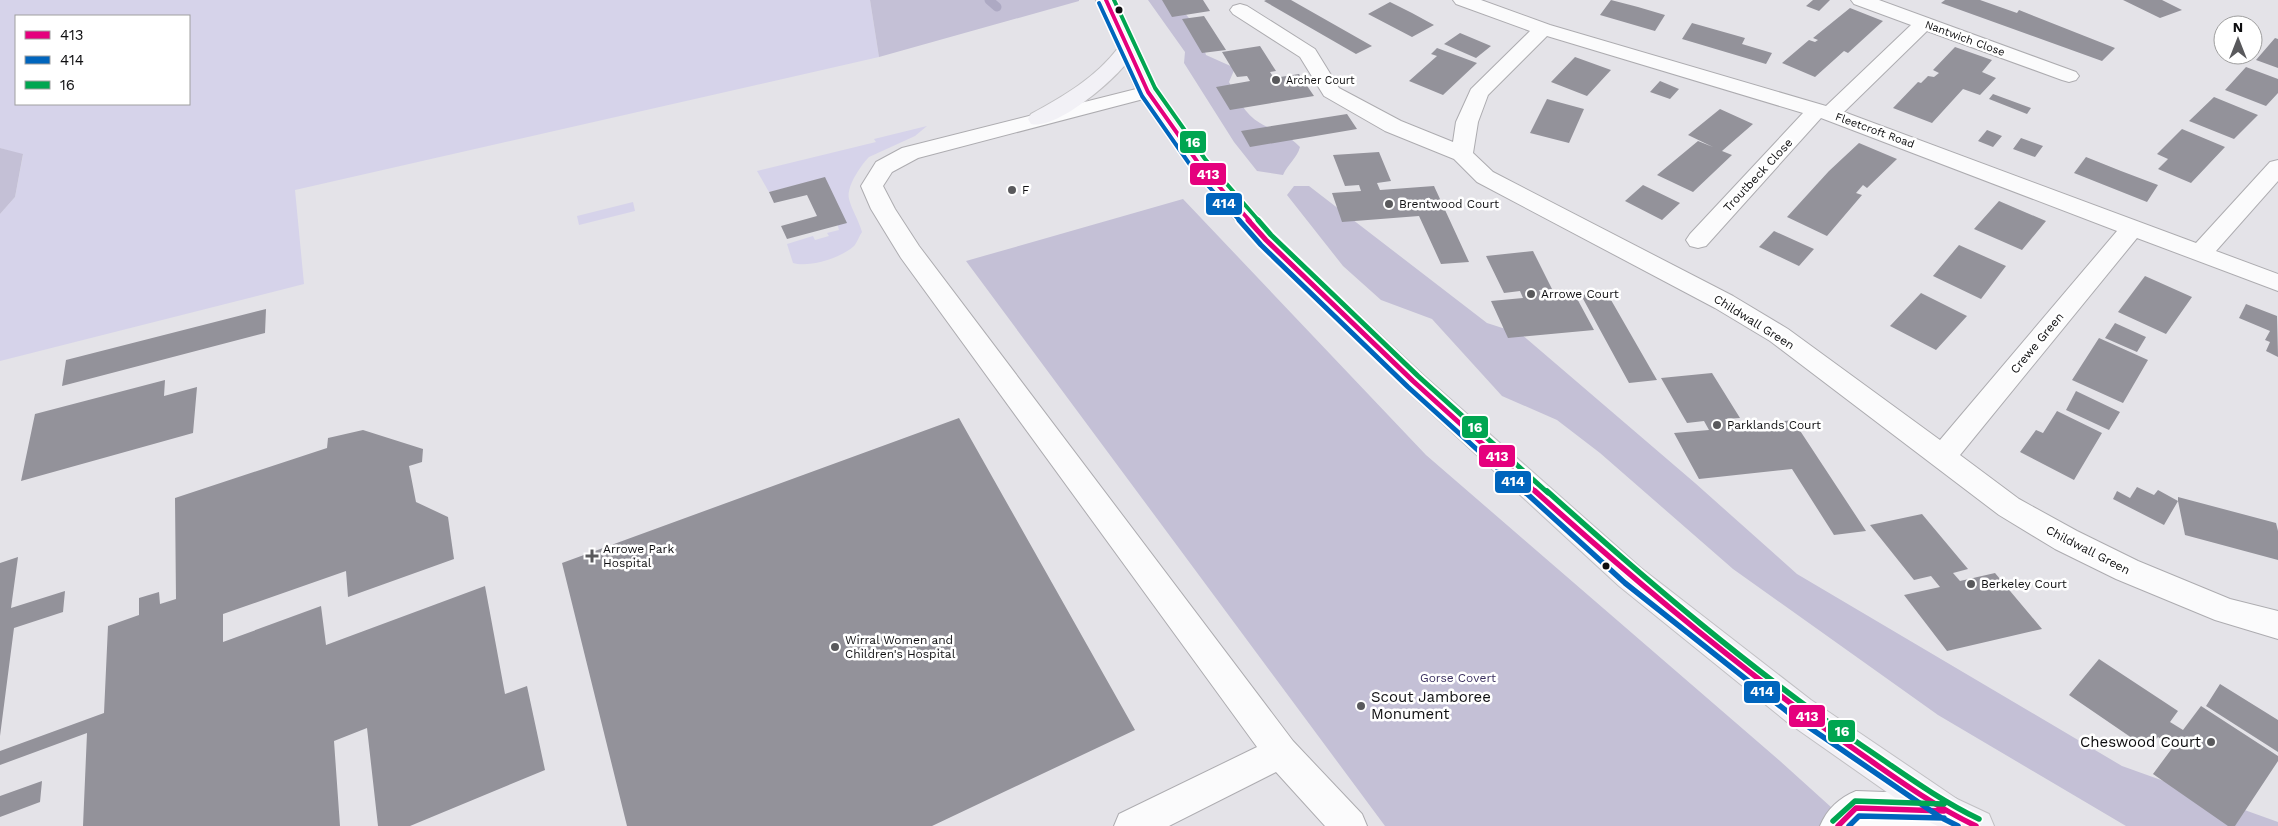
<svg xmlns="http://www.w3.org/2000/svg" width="2278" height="826" viewBox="0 0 2278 826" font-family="'Work Sans',sans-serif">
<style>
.green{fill:#d6d3ea;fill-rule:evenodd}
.forest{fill:#c4c0d6}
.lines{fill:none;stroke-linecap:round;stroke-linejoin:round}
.stream{stroke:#ada9c3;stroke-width:9}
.building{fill:#93929a}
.minor-casing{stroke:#adacb0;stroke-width:2}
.primary-casing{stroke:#c1c0c3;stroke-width:2}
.minor{fill:#fbfbfc;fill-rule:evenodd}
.primary{fill:#f2f1f6;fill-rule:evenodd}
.bus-1-far2-casing{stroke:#fff;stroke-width:7}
.bus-1-far1-casing{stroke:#fff;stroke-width:9}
.bus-1-casing{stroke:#fff;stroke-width:9}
.bus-2-far2-casing{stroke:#fff;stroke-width:7}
.bus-2-far1-casing{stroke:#fff;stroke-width:9}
.bus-2-casing{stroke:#fff;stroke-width:9}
.bus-3-far2-casing{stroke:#fff;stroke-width:7}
.bus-3-far1-casing{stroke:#fff;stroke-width:9}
.bus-3-casing{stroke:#fff;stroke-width:9}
.bus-1-far2{stroke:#e5007d;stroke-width:4}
.bus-1-far1{stroke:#e5007d;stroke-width:5}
.bus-1{stroke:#e5007d;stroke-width:5.5}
.bus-2-far2{stroke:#0065bd;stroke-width:4}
.bus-2-far1{stroke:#0065bd;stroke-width:5}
.bus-2{stroke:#0065bd;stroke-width:5.5}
.bus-3-far2{stroke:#00a651;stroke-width:4}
.bus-3-far1{stroke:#00a651;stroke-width:5}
.bus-3{stroke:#00a651;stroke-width:5.5}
.bus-dot{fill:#0e0e10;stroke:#fff;stroke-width:2}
.poi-dot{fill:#59595c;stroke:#fff;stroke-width:2}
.labels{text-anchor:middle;stroke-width:5;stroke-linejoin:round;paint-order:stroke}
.far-street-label{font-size:11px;fill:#0e0e10;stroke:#fff}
.far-poi-label{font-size:11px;fill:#0e0e10;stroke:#fff;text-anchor:start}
.street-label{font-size:12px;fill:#0e0e10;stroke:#fff}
.poi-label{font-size:12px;fill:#0e0e10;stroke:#fff;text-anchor:start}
.park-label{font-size:12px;fill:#3a2f5f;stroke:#fff}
.near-poi-label{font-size:15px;fill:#0e0e10;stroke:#fff;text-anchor:start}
.line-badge{stroke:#fff;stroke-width:2}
.badge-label{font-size:14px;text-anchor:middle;font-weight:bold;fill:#fff}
</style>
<rect width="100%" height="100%" fill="#e4e3e8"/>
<path class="green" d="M0,0H870L879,57L295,190L304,284L0,361V214L15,197L23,155L0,148ZM16,16H189V104H16Z
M927,126L915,136L869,157C861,165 846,187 849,199C851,208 859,221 862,232C859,236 857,243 854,246C841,258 808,268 793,263L787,244L813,236L815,240L829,236L827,233L839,230L825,178L769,192L757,171L876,142L874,139Z
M633,202L635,211L579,225L577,216Z"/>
<path class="forest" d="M870,0H1079V1L879,57Z
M1148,0H1174L1198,29L1206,55L1235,68L1229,82C1237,97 1245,115 1260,123C1277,133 1284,131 1300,147C1297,158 1288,164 1283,175L1257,171L1234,142L1184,63L1185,52Z
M0,148L23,154L15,197L0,214Z
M1294,186H1309L1487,323L1521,334L1695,483L1797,574L2122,766L2278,822V826H2126L1938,715L1733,569L1600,453L1557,420L1502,396L1432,319L1381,300L1343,266L1287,195Z
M1183,199L1426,455L1780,761L1852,826H1385L966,261Z"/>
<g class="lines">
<path class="stream" d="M989,0L997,7"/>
</g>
<path class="building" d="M1162,0H1203L1210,11L1172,17Z
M1266,0H1291L1372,46L1356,54L1264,1Z
M1611,0L1638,7L1665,15L1655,31L1600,15Z
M1813,0H1830L1819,11L1806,6Z
M1945,0H1980L2017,13L2019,10L2115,48L2102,61L1941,3Z
M2123,0H2162L2182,10L2160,18Z
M1390,2L1412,13L1434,25L1412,37L1368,14Z
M1850,8L1883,21L1848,53L1844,51L1815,77L1782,63L1809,40L1815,42L1818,40L1813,38Z
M1204,16L1226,50L1202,53L1182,19Z
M1692,23L1745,38L1742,44L1772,53L1766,64L1682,39Z
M1460,33L1491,46L1476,58L1444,44Z
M2275,38L2278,39V68L2256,60Z
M1260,46L1276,71L1270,72L1274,78L1299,74L1314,96L1230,110L1216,87L1250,81L1247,76L1237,77L1222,52Z
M1955,47L1992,60L1982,72L1996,78L1980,95L1963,89L1932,123L1893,108L1918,82L1921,83L1928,76L1934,77L1939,73L1933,70Z
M1437,48L1477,63L1443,95L1409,81L1437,56L1431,54Z
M1575,57L1611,70L1587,96L1551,82Z
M2246,67L2278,79V93L2266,106L2225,90Z
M1660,81L1679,89L1670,99L1650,92Z
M1993,94L2031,108L2027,114L1989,99Z
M2214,97L2258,115L2234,139L2189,121Z
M1547,99L1584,109L1569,143L1530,133Z
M1720,109L1753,124L1722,151L1732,155L1693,192L1657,175L1698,141L1713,147L1688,135Z
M1347,114L1357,129L1250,147L1241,131Z
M2182,129L2225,147L2191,183L2158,169L2168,159L2157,154Z
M1987,130L2002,136L1993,147L1978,141Z
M2021,138L2043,146L2035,157L2013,149Z
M1859,143L1897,159L1867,188L1863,185L1856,193L1862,195L1827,236L1787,217L1829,171Z
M1379,152L1391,181L1377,183L1380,190L1434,186L1469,262L1441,264L1419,216L1342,222L1332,193L1361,191L1359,185L1345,186L1333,155Z
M2086,157L2121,171L2158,185L2147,202L2074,173Z
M825,177L847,223L787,239L781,226L817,216L807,195L774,203L769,192Z
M1643,185L1680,203L1662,220L1625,201Z
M1999,201L2046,221L2022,250L1974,229Z
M1774,231L1814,249L1799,266L1759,247Z
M1959,245L2006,266L1981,299L1933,276Z
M1533,251L1552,289L1539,290L1542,296L1574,293L1594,330L1508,338L1491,301L1523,298L1520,291L1504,293L1486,256Z
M2145,276L2192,297L2166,334L2118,312Z
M1607,293L1657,380L1629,383L1581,295Z
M1921,293L1967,316L1936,350L1890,326Z
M2246,304L2277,316L2278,357L2266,351L2270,342L2265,340L2270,331L2239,318Z
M266,309L265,333L62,386L66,360Z
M2115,323L2146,337L2137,352L2105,338Z
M2099,338L2148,360L2123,403L2072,380Z
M1712,373L1740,418L1725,419L1729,427L1793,420L1866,531L1834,535L1792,469L1699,479L1674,433L1709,430L1704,421L1687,423L1661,378Z
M165,380L164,396L197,387L193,433L21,481L35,414Z
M2076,391L2120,412L2109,430L2066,410Z
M2057,411L2102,433L2074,480L2020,452L2036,430L2043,433Z
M959,418L1135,730L932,826H627L562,563Z
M363,430L423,449L422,462L409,466L416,502L448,517L454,559L348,597L346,571L223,614V642L321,606L326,645L485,586L505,694L527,686L545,770L410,826H378L367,728L334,741L340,826H83L87,733L0,765V751L104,713L108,626L139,615V598L159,592L160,604L176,599L175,498L327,448L328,438Z
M2137,487L2154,495L2158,490L2178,501V497L2276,523L2278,531V560L2185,535L2178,501L2164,525L2113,499L2117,491L2130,498Z
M1922,514L1968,569L1953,573L1960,581L1995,573L2042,629L1947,651L1904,595L1940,587L1931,576L1914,580L1870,525Z
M18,557L11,608L65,591L63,612L14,628L0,736V563Z
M2099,659L2178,711L2170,722L2183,730L2201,706L2278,756V761L2235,826H2228L2153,774L2173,747L2158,737L2148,749L2069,695Z
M2220,684L2278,720V752L2206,706Z
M42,781L40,802L0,817V796Z"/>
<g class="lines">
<g class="minor-casing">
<path id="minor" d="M1453,0H1481L1550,25L1826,106L1911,25L1854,4L1851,0H1879L2076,72L2079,76L2076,80L2069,82L2062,80L1927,31L1844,112L2196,243L2270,162L2278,160V181L2216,251L2278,274V291L2137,238L1960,455L2019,499L2077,531L2138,561L2230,599L2278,611V639L2215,620L2116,579L2055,549L1999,515L1770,341L1715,308L1477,182L1454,159L1385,131L1324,96L1300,57L1233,14L1230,10L1233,6L1240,4L1247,6L1315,49L1339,88L1401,121L1453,142L1456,122L1471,89L1530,31L1456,4ZM1547,36L1803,113L1690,234L1686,240L1690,246L1698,248L1706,246L1821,118L2117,231L1940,440L1788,329L1733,296L1493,172L1473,153L1478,122L1488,95Z
M1148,86L1155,88L1159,92L1155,96L918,158L892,172L883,186L895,209L919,246L1293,741L1362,814L1367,826H1325L1276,772L1169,826H1114L1119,814L1257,747L901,258L871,209L861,186L876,162L902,148Z
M1856,791L1944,794L1957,799L1970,826H1820C1827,809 1839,798 1856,791Z"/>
</g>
<g class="primary-casing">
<path id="primary" d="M1096,0H1116L1158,91L1207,159L1274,234L1422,374L1641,568L1811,700L1957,799L1989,814L1994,826H1938L1931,823L1787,722L1619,586L1404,388L1258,246L1191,169L1137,92L1125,65C1109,84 1056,130 1031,124L1028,119L1031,114C1064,96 1095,78 1118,48Z"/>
</g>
<use href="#minor" class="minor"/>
<use href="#primary" class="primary"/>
<g class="bus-1-far2-casing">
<path id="bus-1-far2" d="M1106,0L1148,92L1199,164L1250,221"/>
</g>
<g class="bus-1-far1-casing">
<path id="bus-1-far1" d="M1248,220L1266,240L1413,381L1537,493"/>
</g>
<g class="bus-1-casing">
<path id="bus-1" d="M1535,491C1637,583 1742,671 1854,749C1894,777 1932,805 1976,826
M1838,826L1856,808L1944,811"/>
</g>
<g class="bus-2-far2-casing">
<path id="bus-2-far2" d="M1099,3L1142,96L1193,169L1240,221"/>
</g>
<g class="bus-2-far1-casing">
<path id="bus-2-far1" d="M1239,220L1261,245L1408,387L1525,493"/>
</g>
<g class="bus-2-casing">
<path id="bus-2" d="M1524,491L1625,583L1794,717L1940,817L1958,826
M1849,826L1859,816L1944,818"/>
</g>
<g class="bus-3-far2-casing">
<path id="bus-3-far2" d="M1114,0L1155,88L1205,159L1259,221"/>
</g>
<g class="bus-3-far1-casing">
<path id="bus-3-far1" d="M1258,220L1271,235L1418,376L1548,493"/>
</g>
<g class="bus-3-casing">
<path id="bus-3" d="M1547,491C1647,581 1750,669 1861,745C1900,771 1937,799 1979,819
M1833,821L1855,801L1944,804"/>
</g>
<use href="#bus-1-far2" class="bus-1-far2"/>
<use href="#bus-1-far1" class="bus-1-far1"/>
<use href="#bus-1" class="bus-1"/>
<use href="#bus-2-far2" class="bus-2-far2"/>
<use href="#bus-2-far1" class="bus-2-far1"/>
<use href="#bus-2" class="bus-2"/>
<use href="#bus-3-far2" class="bus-3-far2"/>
<use href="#bus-3-far1" class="bus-3-far1"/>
<use href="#bus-3" class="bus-3"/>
</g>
<g class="bus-dot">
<circle cx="1119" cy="10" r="4.5"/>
<circle cx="1606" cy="566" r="4.5"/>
</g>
<g class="poi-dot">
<circle cx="1276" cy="80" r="5"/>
<circle cx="1012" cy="190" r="5"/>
<circle cx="1389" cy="204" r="5"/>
<circle cx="1531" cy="294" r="5"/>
<circle cx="1717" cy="425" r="5"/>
<path d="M589.5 548.5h5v5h5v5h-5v5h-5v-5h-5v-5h5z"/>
<circle cx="1971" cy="584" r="5"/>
<circle cx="835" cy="647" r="5"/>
<circle cx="1361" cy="706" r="5"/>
<circle cx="2211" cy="742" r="5"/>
</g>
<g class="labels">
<g class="far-street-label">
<text transform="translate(1965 38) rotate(20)" y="4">Nantwich Close</text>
<text transform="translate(1875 130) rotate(20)" y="4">Fleetcroft Road</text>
</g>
<g class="far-poi-label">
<text x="1286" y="84">Archer Court</text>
</g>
<g class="street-label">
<text transform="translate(1758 175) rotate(-47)" y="4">Troutbeck Close</text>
<text transform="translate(1754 322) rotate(32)" y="4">Childwall Green</text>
<text transform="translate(2037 343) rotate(-50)" y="4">Crewe Green</text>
<text transform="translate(2088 550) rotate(27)" y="4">Childwall Green</text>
</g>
<g class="poi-label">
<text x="1022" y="194">F</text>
<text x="1399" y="208">Brentwood Court</text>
<text x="1541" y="298">Arrowe Court</text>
<text x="1727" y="429">Parklands Court</text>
<text x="603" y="553">Arrowe Park<tspan x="603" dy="14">Hospital</tspan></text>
<text x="1981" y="588">Berkeley Court</text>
<text x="845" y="644">Wirral Women and<tspan x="845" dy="14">Children's Hospital</tspan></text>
</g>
<g class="park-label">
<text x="1458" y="682">Gorse Covert</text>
</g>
<g class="near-poi-label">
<text x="1371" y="702">Scout Jamboree<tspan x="1371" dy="17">Monument</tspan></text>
<text x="2201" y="747" text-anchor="end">Cheswood Court</text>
</g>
</g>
<g class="line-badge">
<rect x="1179" y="130" width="28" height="24" rx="5" fill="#00a651"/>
<rect x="1189" y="162" width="38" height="24" rx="5" fill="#e5007d"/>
<rect x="1205" y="192" width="38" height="24" rx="5" fill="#0065bd"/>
<rect x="1461" y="415" width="28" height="24" rx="5" fill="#00a651"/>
<rect x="1478" y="444" width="38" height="24" rx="5" fill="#e5007d"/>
<rect x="1494" y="470" width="38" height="24" rx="5" fill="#0065bd"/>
<rect x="1743" y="680" width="38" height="24" rx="5" fill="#0065bd"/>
<rect x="1788" y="704" width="38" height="24" rx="5" fill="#e5007d"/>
<rect x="1827" y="719" width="29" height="24" rx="5" fill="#00a651"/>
</g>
<g class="badge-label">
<text x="1193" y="147">16</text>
<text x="1208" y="179">413</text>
<text x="1224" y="208">414</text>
<text x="1475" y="432">16</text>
<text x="1497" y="461">413</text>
<text x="1513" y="486">414</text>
<text x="1762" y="696">414</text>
<text x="1807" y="721">413</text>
<text x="1842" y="736">16</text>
</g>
<rect x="15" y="15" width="175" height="90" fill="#ffffff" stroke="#9f9f9f"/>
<rect x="25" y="31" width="25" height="8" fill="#e5007d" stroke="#9f9f9f"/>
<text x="60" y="40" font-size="15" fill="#0e0e10">413</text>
<rect x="25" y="56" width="25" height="8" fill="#0065bd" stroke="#9f9f9f"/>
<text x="60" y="65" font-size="15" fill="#0e0e10">414</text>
<rect x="25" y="81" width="25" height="8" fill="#00a651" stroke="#9f9f9f"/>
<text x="60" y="90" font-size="15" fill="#0e0e10">16</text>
<g transform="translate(2238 40)"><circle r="24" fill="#ffffff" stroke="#9f9f9f"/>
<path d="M0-4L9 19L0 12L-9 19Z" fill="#59595c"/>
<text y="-8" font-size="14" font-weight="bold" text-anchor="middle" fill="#0e0e10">N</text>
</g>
</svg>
